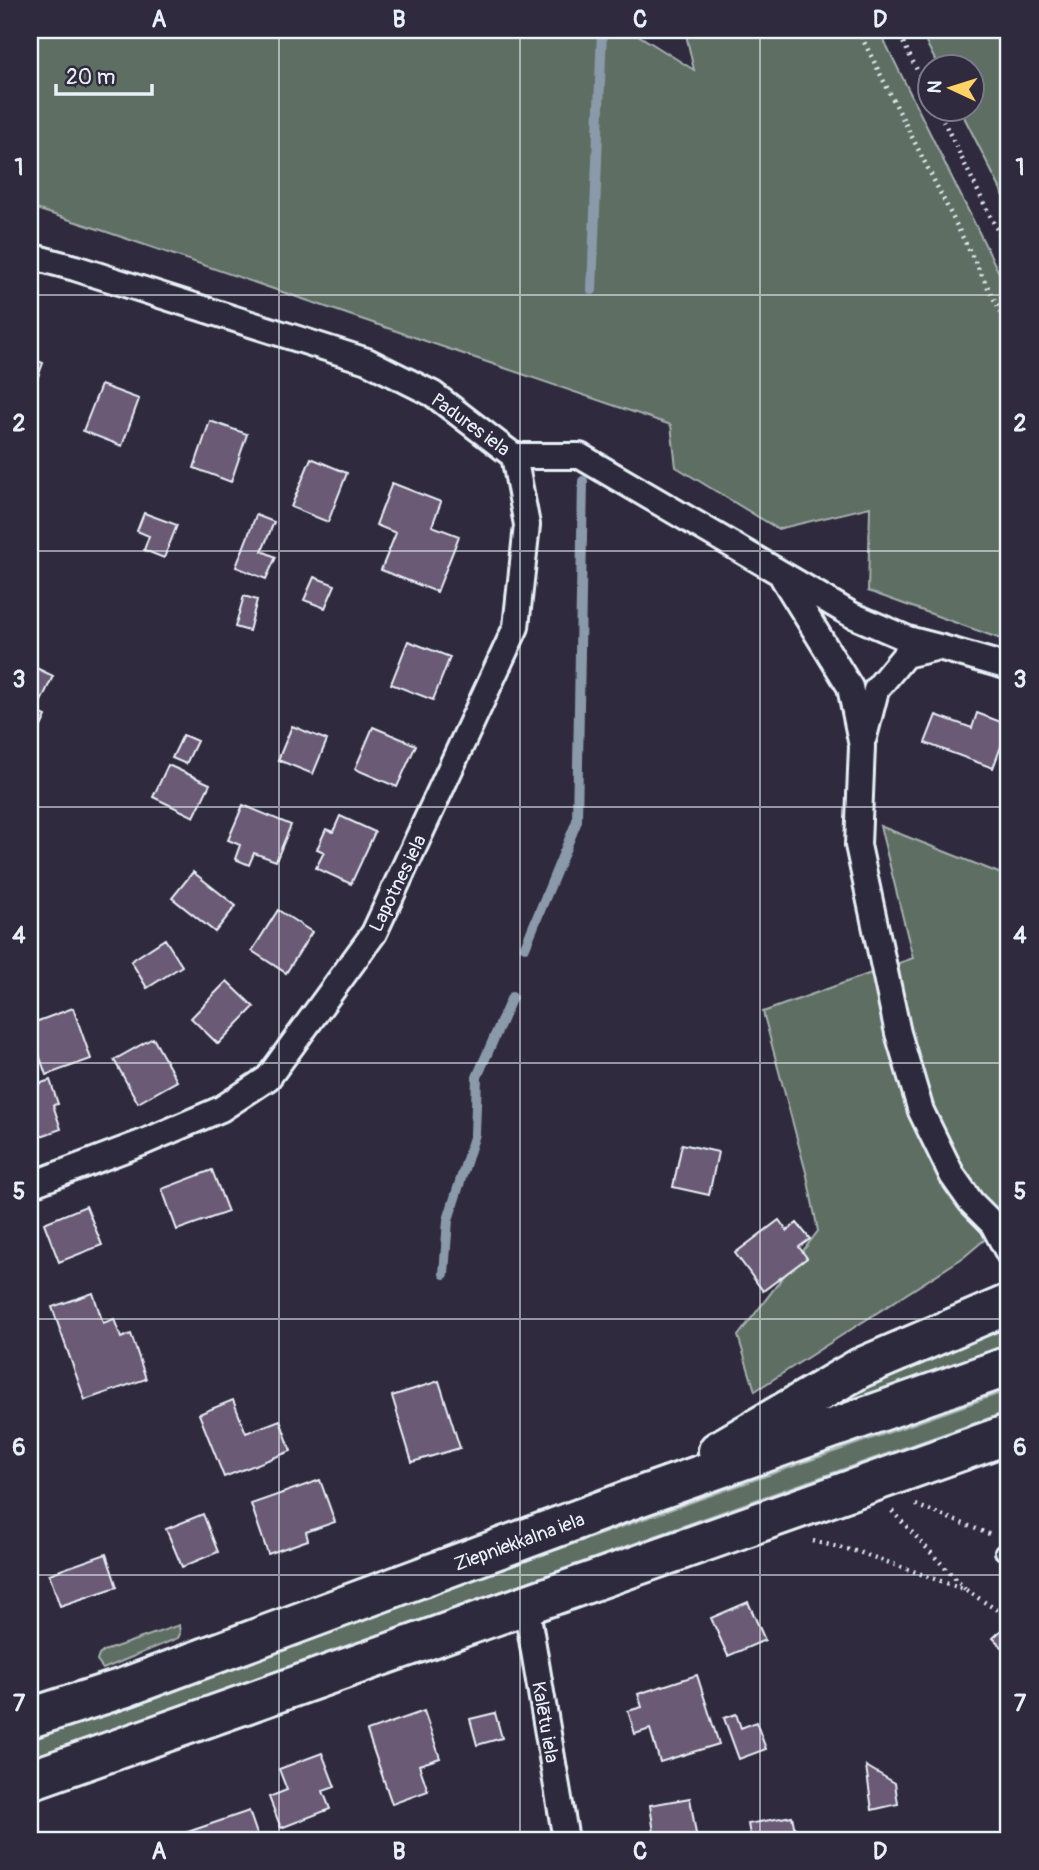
<svg xmlns="http://www.w3.org/2000/svg" width="1039" height="1870" viewBox="0 0 1039 1870" font-family="Pangolin,sans-serif">
<style>
.green{fill:#5f6e64;stroke:#a4b0ae;stroke-width:2}
.lines{fill:none;stroke-linecap:round;stroke-linejoin:round}
.stream{stroke:#8a9aaa;stroke-width:10}
.building{fill:#6b5a74;stroke:#e8f1f8;stroke-width:2}
.service-casing{stroke:#e8f1f8;stroke-width:18}
.minor-casing{stroke:#e8f1f8;stroke-width:30}
.trunk-casing{stroke:#e8f1f8;stroke-width:44}
.path{stroke:#e8f1f8;stroke-width:4.5;stroke-dasharray:2 5;stroke-linecap:butt}
.service{stroke:#2f2a3d;stroke-width:12}
.minor{stroke:#2f2a3d;stroke-width:24}
.trunk{stroke:#2f2a3d;stroke-width:38}
.grid{fill:none;stroke:#e8f1f8;stroke-width:2;stroke-opacity:0.55}
.labels{text-anchor:middle;stroke-width:5;stroke-linejoin:round;paint-order:stroke}
.street-label{font-size:19px;fill:#e8f1f8;stroke:#2f2a3d}
.neatline{fill:none;stroke:#e8f1f8;stroke-width:2.5}
.grid-label{font-size:23px;text-anchor:middle;font-weight:bold;fill:#e8f1f8}
</style>
<rect width="100%" height="100%" fill="#2f2a3d"/>
<filter id="ink" filterUnits="userSpaceOnUse"><feTurbulence type="fractalNoise" baseFrequency=".0143" numOctaves="2"/><feDisplacementMap in="SourceGraphic" scale="14" xChannelSelector="R" yChannelSelector="G"/><feConvolveMatrix kernelMatrix="1 2 1 2 8 2 1 2 1" color-interpolation-filters="sRGB"/></filter>
<g filter="url(#ink)">
<path class="green" d="M30,30H630L694,70L685,30H879L1009,293V642L868,591L870,507L778,529L676,467L671,425L104,231L30,207Z
M920,30H1009V206L960,109L972,108V66H938Z
M880,826L1009,877V1219L964,1257L755,1391L738,1336L818,1231L807,1176L763,1012L913,958Z
M1009,1320V1350L834,1411L830,1402Z
M1009,1390V1411L761,1498L30,1760V1736Z
M179,1625L180,1634L178,1638L103,1669L97,1661L99,1655L104,1651Z"/>
<g class="lines">
<path class="stream" d="M592,290L602,30
M525,947L577,821L583,481
M444,1274L448,1220L475,1134L477,1077L512,997"/>
</g>
<path class="building" d="M30,358L43,363L30,398Z
M101,385L139,399L122,446L83,431Z
M210,421L247,434L231,482L194,468Z
M311,458L347,473L328,522L291,507Z
M392,483L441,502L432,526L459,536L437,592L381,570L396,533L376,525Z
M144,513L177,525L164,558L144,550L149,536L137,531Z
M256,515L274,522L262,551L276,557L266,579L236,567Z
M314,577L335,585L325,608L304,600Z
M244,596L257,600L249,631L235,627Z
M408,641L450,657L433,700L391,684Z
M30,665L53,676L36,712L46,716L37,735L30,731Z
M977,713L1009,725L993,768L925,743L936,715L972,728Z
M292,726L327,740L313,774L278,760Z
M373,727L416,745L397,787L355,769Z
M183,735L197,741L186,764L172,758Z
M168,765L210,784L194,817L153,797Z
M243,805L291,825L276,861L254,853L249,865L235,859L240,845L228,840Z
M340,816L375,832L351,884L316,868L324,852L317,849L326,829L333,832Z
M193,872L236,906L215,932L172,898Z
M278,910L312,932L286,973L252,951Z
M165,939L182,966L147,988L131,961Z
M227,981L254,1007L218,1044L191,1018Z
M73,1008L91,1059L46,1075L30,1028V1024Z
M153,1038L177,1081L138,1103L114,1060Z
M50,1080L58,1104L53,1105L61,1129L30,1140V1087Z
M682,1144L718,1152L709,1195L673,1187Z
M212,1170L228,1212L177,1230L162,1189Z
M86,1206L102,1245L59,1262L44,1223Z
M779,1220L787,1231L797,1223L810,1239L799,1247L807,1258L763,1291L735,1253Z
M93,1293L103,1323L114,1319L121,1338L131,1334L146,1379L85,1400L52,1307Z
M439,1381L460,1448L412,1462L392,1396Z
M233,1400L246,1433L280,1420L291,1451L224,1477L199,1414Z
M320,1480L335,1522L306,1532L308,1540L268,1554L251,1504Z
M203,1514L218,1552L182,1567L166,1529Z
M106,1554L117,1587L60,1606L49,1574Z
M748,1602L765,1640L728,1656L711,1618Z
M1007,1625L1009,1628V1646L1005,1650L993,1638Z
M697,1675L719,1744L660,1762L650,1729L635,1734L628,1711L642,1707L638,1694Z
M424,1711L440,1758L419,1765L428,1791L392,1804L367,1731Z
M495,1713L502,1738L477,1745L470,1719Z
M736,1714L741,1728L756,1722L766,1749L739,1759L724,1718Z
M322,1753L335,1787L323,1791L330,1809L281,1828L269,1797L287,1790L279,1769Z
M866,1766L895,1783L898,1804L872,1810Z
M690,1798L697,1840H655L650,1805Z
M249,1811L259,1840H180L179,1835Z
M792,1816L797,1840H751L748,1824Z"/>
<g class="lines">
<g class="service-casing">
<path id="service" d="M1002,1552L1009,1551"/>
</g>
<g class="minor-casing">
<path id="minor" d="M30,256L75,268L367,361L433,394L514,456H580L852,615L908,639L939,647L1009,667
M783,578L850,687L862,746L858,845L898,1033L921,1111L952,1175L971,1202L993,1224L1009,1254
M864,737L876,690L905,655L935,648
M30,1185L144,1142L221,1109L268,1078L374,933L516,627L527,525L514,456
M526,1604L566,1840"/>
</g>
<g class="trunk-casing">
<path id="trunk" d="M718,1451L860,1368L1009,1304
M30,1718L123,1688L638,1497L1009,1366
M30,1780L1009,1434"/>
</g>
<path class="path" d="M858,30L1009,329
M897,30L930,96
M937,108L1009,254
M916,1505L989,1534
M892,1511L965,1589
M813,1541L859,1552L966,1590L1009,1618"/>
<use href="#service" class="service"/>
<use href="#minor" class="minor"/>
<use href="#trunk" class="trunk"/>
</g>
</g>
<path class="grid" d="M279,30V1840M520,30V1840M760,30V1840M30,295H1009M30,551H1009M30,807H1009M30,1063H1009M30,1319H1009M30,1575H1009"/>
<g class="labels">
<g class="street-label">
<text transform="translate(471 424) rotate(36)" y="7">Padures iela</text>
<text transform="translate(397 883) rotate(-64)" y="7">Lapotnes iela</text>
<text transform="translate(519 1541) rotate(-20)" y="7">Ziepniekkalna iela</text>
<text transform="translate(546 1722) rotate(80)" y="7">Kalētu iela</text>
</g>
</g>
<rect width="1039" height="1870" fill="none" stroke="#2f2a3d" stroke-width="77"/>
<g transform="translate(951 88) rotate(274)"><circle r="33" fill="#2f2a3d" stroke="#797a88" stroke-width="2"/>
<path d="M0-5L12 26L0 18L-12 26Z" fill="#ffd166"/>
<text y="-10" font-size="19" font-weight="bold" text-anchor="middle" fill="#e8f1f8">N</text>
</g>
<path d="M56 84v10h96v-10" fill="none" stroke="#e8f1f8" stroke-width="3.5"/>
<text x="66" y="84" font-size="21" fill="#e8f1f8" stroke="#2f2a3d" stroke-width="5" paint-order="stroke">20 m</text>
<rect x="38" y="38" width="962" height="1794" class="neatline"/>
<g class="grid-label">
<text x="159" y="27">A</text>
<text x="399" y="27">B</text>
<text x="640" y="27">C</text>
<text x="880" y="27">D</text>
<text x="19" y="175">1</text>
<text x="1020" y="175">1</text>
<text x="19" y="431">2</text>
<text x="1020" y="431">2</text>
<text x="19" y="687">3</text>
<text x="1020" y="687">3</text>
<text x="19" y="943">4</text>
<text x="1020" y="943">4</text>
<text x="19" y="1199">5</text>
<text x="1020" y="1199">5</text>
<text x="19" y="1455">6</text>
<text x="1020" y="1455">6</text>
<text x="19" y="1711">7</text>
<text x="1020" y="1711">7</text>
<text x="159" y="1859">A</text>
<text x="399" y="1859">B</text>
<text x="640" y="1859">C</text>
<text x="880" y="1859">D</text>
</g>
</svg>
